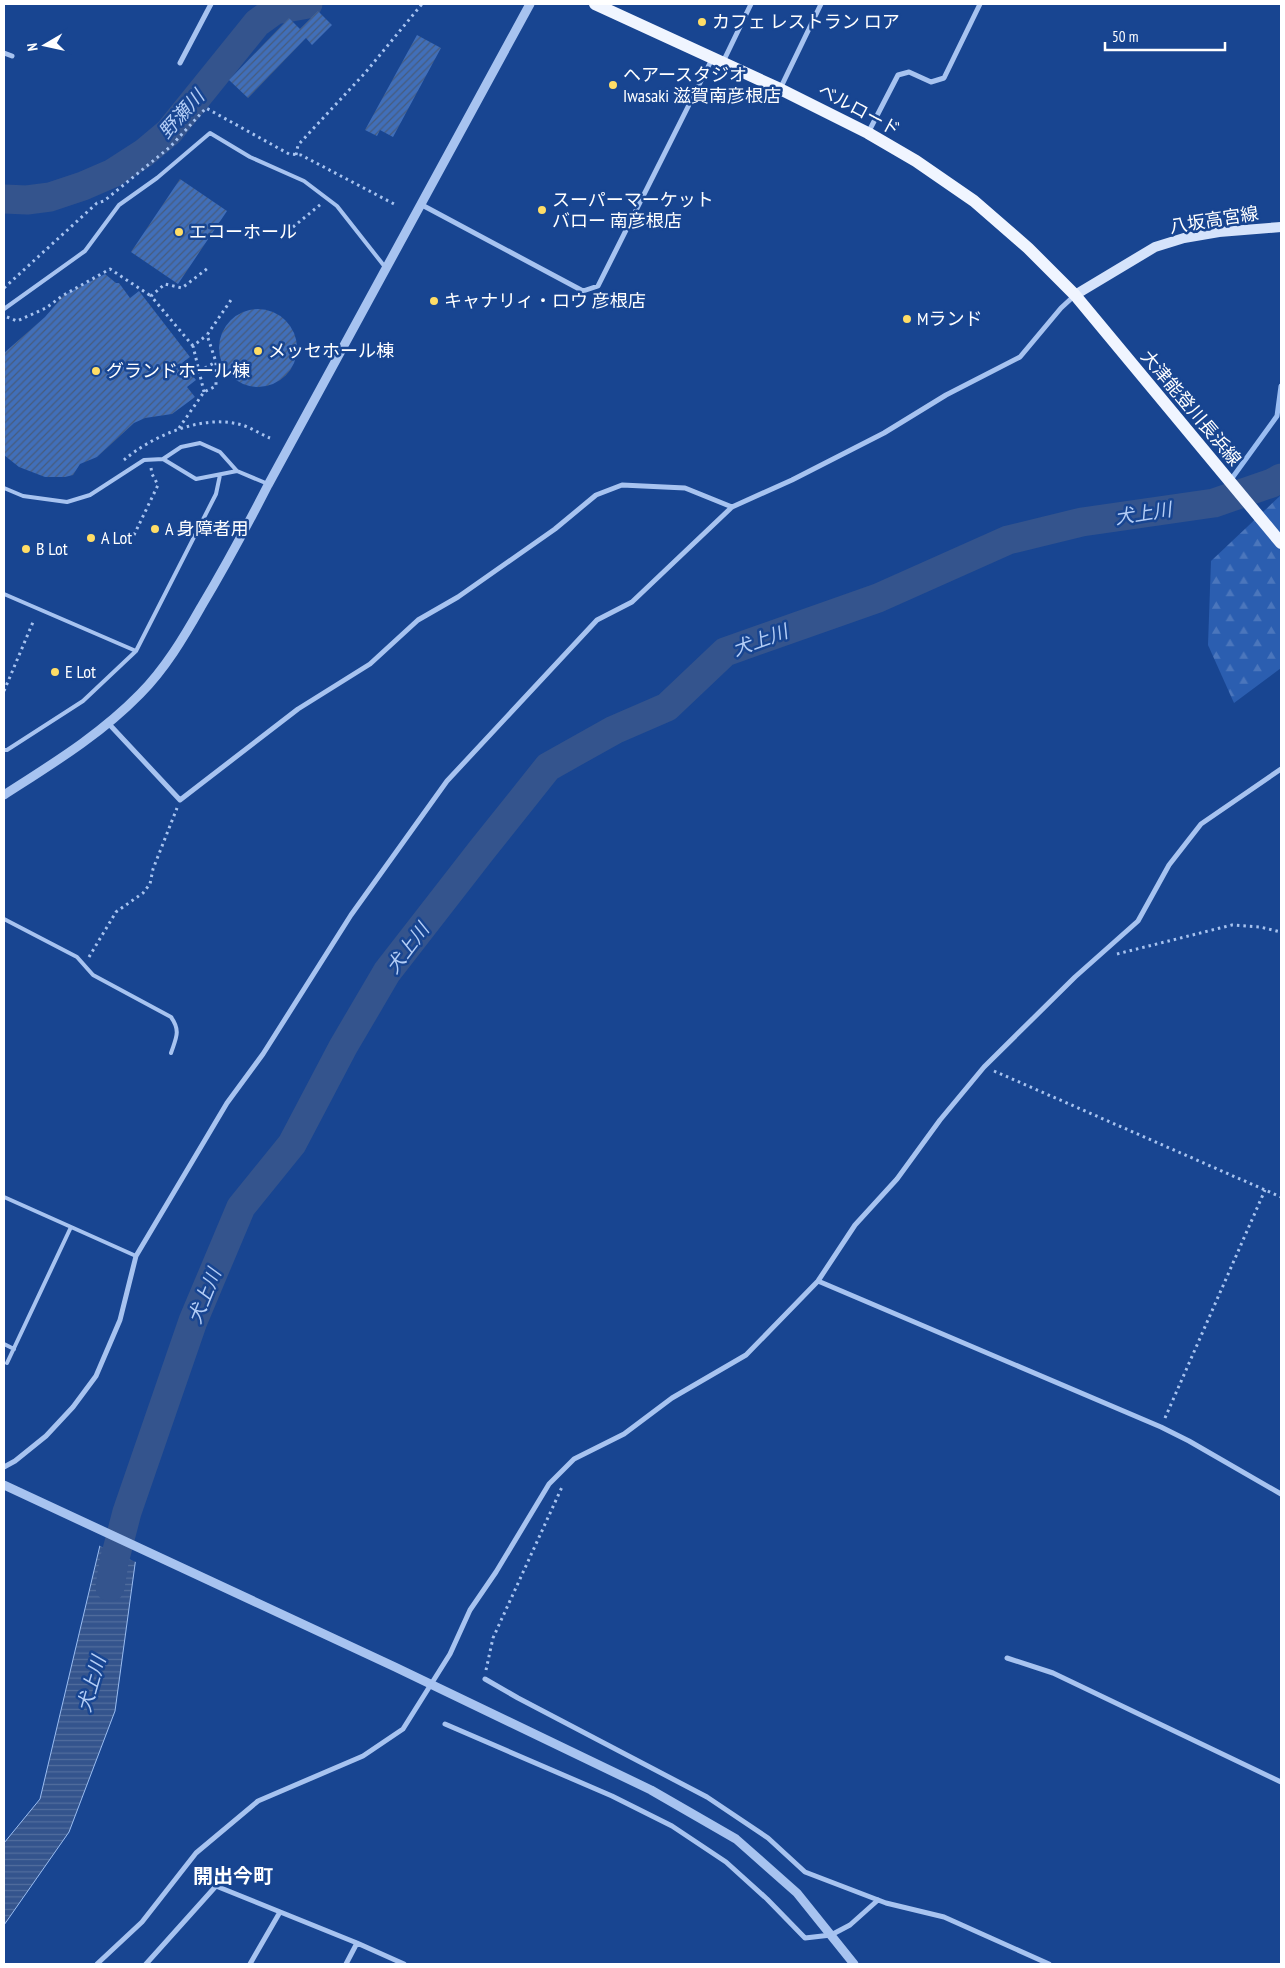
<svg xmlns="http://www.w3.org/2000/svg" width="1285" height="1968" viewBox="0 0 1285 1968" font-family="'PT Sans Narrow','Noto Sans JP',sans-serif">
<style>
.forest{fill:url(#forest-firs)}
.water{fill:url(#water-rules);stroke:#9abdf2}
.pier{fill:#184591}
.lines{fill:none;stroke-linecap:round;stroke-linejoin:round}
.stream{stroke:#9abdf2;stroke-width:5}
.river{stroke:#34548d;stroke-width:29}
.building{fill:url(#building-hatch)}
.path{stroke:#a7c3f0;stroke-width:3;stroke-dasharray:2.5 4;stroke-linecap:butt}
.service{stroke:#a7c3f0;stroke-width:4}
.minor{stroke:#a7c3f0;stroke-width:5}
.tertiary{stroke:#a7c3f0;stroke-width:9}
.secondary{stroke:#d5e3fb;stroke-width:10}
.primary{stroke:#f0f5ff;stroke-width:12}
.poi-dot{fill:#fd6;stroke:#184591;stroke-width:2}
.labels{text-anchor:middle;stroke-width:5;stroke-linejoin:round;paint-order:stroke}
.poi-label{font-size:18px;fill:#fff;stroke:#184591;text-anchor:start}
.street-label{font-size:18px;fill:#fff;stroke:#184591}
.water-label{font-size:19px;font-style:italic;fill:#b3cdf6;stroke:#184591}
.quarter-label{font-size:20px;font-weight:bold;fill:#fff;stroke:#184591}
</style>
<defs>
<pattern id="forest-firs" width="22" height="20" patternUnits="userSpaceOnUse" patternTransform="scale(1.25)"><rect width="22" height="20" fill="#2b5eb0"/><path d="M5 1l3.5 6h-7zM16 11l3.5 6h-7z" fill="#4b76bc"/></pattern>
<pattern id="water-rules" width="6" height="5" patternUnits="userSpaceOnUse" patternTransform="scale(1.25)"><rect width="6" height="5" fill="#34548d"/><path d="M0 2.5h6" fill="none" stroke="#526e9e"/></pattern>
<pattern id="building-hatch" width="6" height="6" patternUnits="userSpaceOnUse" patternTransform="scale(1.25)"><rect width="6" height="6" fill="#416fb9"/><path d="M-1 1l2-2M0 6l6-6M5 7l2-2" fill="none" stroke="#475c7d"/></pattern>
</defs>
<rect width="100%" height="100%" fill="#184591"/>
<path class="forest" d="M1281,495V668L1234,703L1208,645L1211,561Z"/>
<path class="water" d="M101,1541L136,1557L115,1711L69,1832L4,1925V1843L40,1799Z"/>
<path class="pier" d="M102,1539L137,1555L138,1563L98,1545L99,1540Z"/>
<g class="lines">
<path class="stream" d="M1214,503L1277,416L1281,386"/>
<path class="river" d="M4,199L27,200L50,197L83,186L113,173L144,153L169,132L257,23L275,10L308,4
M110,1587L114,1562L127,1512L193,1321L241,1207L292,1144L343,1047L387,972L481,851L548,767L614,730L667,707L725,652L878,598L1008,540L1082,522L1214,503L1272,483L1281,478"/>
</g>
<path class="building" d="M318,11L332,25L312,45L306,38L248,98L229,80L289,18L300,29Z
M417,35L441,48L393,137L380,130L377,136L365,130Z
M180,179L227,211L178,284L131,252Z
M105,274L116,283H119L130,298L139,291L190,357L182,363L196,380L187,387L195,397L172,414L145,418L134,423L97,457L80,464L73,475L65,477H45L19,467L4,455V353L45,317L64,295Z
M219 348a39 39 0 1 1 78 0a39 39 0 1 1-78 0Z"/>
<g class="lines">
<path class="path" d="M296,155L298,145L365,73L422,4
M293,227L321,204
M4,288L97,203L104,201L170,147L206,108L289,154L301,155L396,205
M7,317L17,321L46,308L62,296L110,269L151,296
M193,346L151,296L165,284L182,288L208,268
M199,371L216,362
M204,392L193,346L207,335
M179,428L204,392L216,386V362L207,335L231,300
M124,460C152,436 201,415 238,424C249,426 260,434 270,438
M134,535L158,485L152,474L151,468
M4,691L33,622
M1117,954L1232,925L1260,927L1281,932
M89,957L116,912L143,893L150,884L153,869L177,808
M994,1071L1281,1197
M1165,1418L1265,1190
M486,1670L493,1638L562,1487"/>
<path class="service" d="M4,309L85,251L119,205L157,178L210,133L250,157L304,181L337,206L385,267
M237,471L196,479L163,459L181,447L200,443L220,452L237,471L268,484
M4,488L23,496L67,502L90,495L144,460L163,459
M4,594L136,651
M4,750H7L83,701L136,651L216,494L220,475
M4,919L77,957L93,975L171,1017C181,1031 176,1038 171,1053
M4,1197L136,1256
M4,1344L14,1349
M7,1363L71,1227"/>
<path class="minor" d="M4,53L12,56
M723,62L751,4
M180,63L211,4
M780,89L821,4
M868,133L898,75L909,72L931,82L944,78L980,4
M422,205L583,291L598,286L712,59
M109,724L180,800L298,709L370,664L418,620L458,597L555,529L596,495L622,485L685,488L732,507
M818,1281L1161,1427L1189,1441L1281,1494
M4,1467L15,1461L46,1436L73,1407L96,1376L120,1320L136,1256L227,1103L263,1054L351,915L447,781L597,620L632,602L732,507L792,480L884,433L946,395L1020,357L1061,308L1074,296
M1007,1658L1053,1673L1281,1782
M485,1679L518,1698L707,1797L768,1838L805,1872L886,1903L944,1917L1049,1964
M445,1724L612,1796L672,1826L726,1862L767,1899L805,1938L831,1935L850,1925L878,1900
M97,1964L142,1922L196,1853L258,1801L363,1756L403,1729L450,1654L470,1610L496,1572L549,1484L574,1459L624,1434L672,1398L746,1355L818,1281L855,1225L897,1179L940,1120L984,1067L1075,977L1138,921L1169,865L1201,824L1281,769
M146,1964L216,1886L357,1943L404,1964
M250,1964L280,1912
M346,1964L357,1943"/>
<path class="tertiary" d="M4,795C52,764 100,735 140,694C165,669 184,637 201,607C225,567 247,526 268,485L530,4
M4,1485L395,1667L651,1790L736,1839L797,1893L854,1964"/>
<path class="secondary" d="M1075,295L1155,247L1184,238L1219,232L1281,227"/>
<path class="primary" d="M595,4L780,89L868,133L916,161L974,201L1028,248L1075,295L1281,543"/>
</g>
<g class="poi-dot">
<circle cx="702" cy="22" r="5"/>
<circle cx="613" cy="85" r="5"/>
<circle cx="542" cy="210" r="5"/>
<circle cx="179" cy="232" r="5"/>
<circle cx="434" cy="301" r="5"/>
<circle cx="907" cy="319" r="5"/>
<circle cx="258" cy="351" r="5"/>
<circle cx="96" cy="371" r="5"/>
<circle cx="155" cy="529" r="5"/>
<circle cx="91" cy="538" r="5"/>
<circle cx="26" cy="549" r="5"/>
<circle cx="55" cy="672" r="5"/>
</g>
<g class="labels">
<g class="poi-label">
<text x="712" y="28">カフェ レストラン ロア</text>
<text x="623" y="81">ヘアースタジオ<tspan x="623" dy="21">Iwasaki 滋賀南彦根店</tspan></text>
<text x="552" y="206">スーパーマーケット<tspan x="552" dy="21">バロー 南彦根店</tspan></text>
<text x="189" y="238">エコーホール</text>
<text x="444" y="307">キャナリィ・ロウ 彦根店</text>
<text x="917" y="325">Mランド</text>
<text x="268" y="357">メッセホール棟</text>
<text x="106" y="377">グランドホール棟</text>
<text x="165" y="535">A 身障者用</text>
<text x="101" y="544">A Lot</text>
<text x="36" y="555">B Lot</text>
<text x="65" y="678">E Lot</text>
</g>
<g class="street-label">
<text transform="translate(859 110) rotate(28)" y="6">ベルロード</text>
<text transform="translate(1214 220) rotate(-9)" y="6">八坂高宮線</text>
<text transform="translate(1191 408) rotate(50)" y="6">大津能登川長浜線</text>
</g>
<g class="water-label">
<text transform="translate(181 114) rotate(-48)" y="7">野瀬川</text>
<text transform="translate(1143 513) rotate(-9)" y="7">犬上川</text>
<text transform="translate(760 640) rotate(-20)" y="7">犬上川</text>
<text transform="translate(407 948) rotate(-53)" y="7">犬上川</text>
<text transform="translate(204 1296) rotate(-68)" y="7">犬上川</text>
<text transform="translate(91 1684) rotate(-74)" y="7">犬上川</text>
</g>
<g class="quarter-label">
<text x="233" y="1883">開出今町</text>
</g>
</g>
<rect width="1285" height="1968" fill="none" stroke="#ffffff" stroke-width="10"/>
<g transform="translate(45 45) rotate(261)" stroke="#184591" stroke-width="4" paint-order="stroke">
<path d="M0-4L9 19L0 12L-9 19Z" fill="#ffffff"/>
<text y="-8" font-size="14" font-weight="bold" text-anchor="middle" fill="#ffffff">N</text>
</g>
<path d="M1105 42v8h120v-8" fill="none" stroke="#ffffff" stroke-width="2.5"/>
<text x="1112" y="42" font-size="15" fill="#ffffff" stroke="#184591" stroke-width="4" paint-order="stroke">50 m</text>
</svg>
